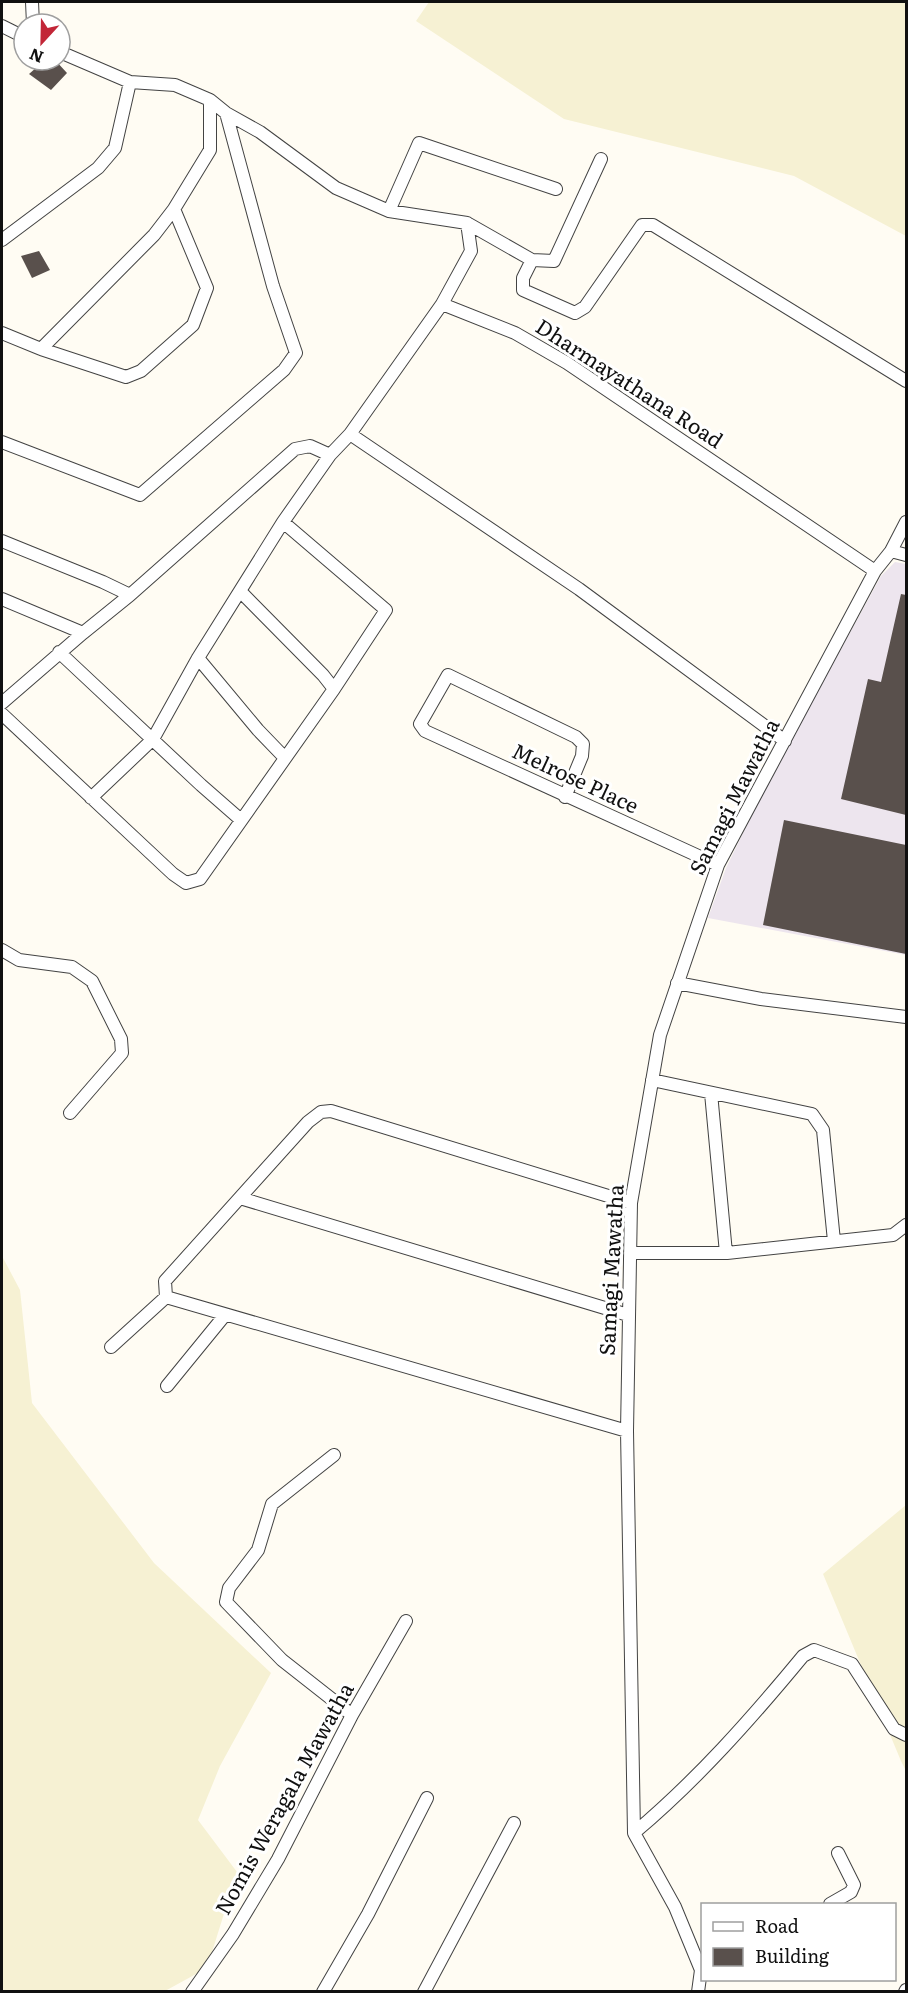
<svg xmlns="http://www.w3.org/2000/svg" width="908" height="1993" viewBox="0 0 908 1993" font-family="Literata,serif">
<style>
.industrial{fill:#ede5ee}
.farmland{fill:#f6f1d3}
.building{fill:#59504c}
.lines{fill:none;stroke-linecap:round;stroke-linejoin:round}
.street-casing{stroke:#434343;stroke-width:14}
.street{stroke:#fff;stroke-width:12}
.labels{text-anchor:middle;stroke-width:6;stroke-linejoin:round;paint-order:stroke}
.street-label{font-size:21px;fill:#101010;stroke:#fff}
</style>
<rect width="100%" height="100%" fill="#fffcf3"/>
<path class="industrial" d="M895,562L906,564V955L708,918L726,868L765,788L881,576Z"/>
<path class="farmland" d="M429,2H906V236L794,176L564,119L416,21Z
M2,1256L20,1290L32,1403L154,1563L271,1673L220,1766L198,1820L237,1872L207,1968L165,1991L2,1990Z
M906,1505V1771L901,1761L823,1574Z"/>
<path class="building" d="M45,60H55L67,73L51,90L29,74Z
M39,251L50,270L32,278L21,256Z
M901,594L906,595V815L841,799L868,679L881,682Z
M784,820L906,845V954L763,925Z"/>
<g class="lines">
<g class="street-casing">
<path id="street" d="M32,2L33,24
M2,26L24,37
M60,52L130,82L175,85L210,100L226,113L260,132L336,188L389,211L467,223L471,251L442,304L515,333L567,363L875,571
M389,211L419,143L556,189
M467,223L532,260L554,261L601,159
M2,240L98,168L115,148L130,82
M532,260L523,278V290L575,313L585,307L642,225H653L906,381
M2,333L41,349L126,377L141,371L193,325L207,288L174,209
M41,349L154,235L174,209L210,150V100
M350,434L579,589L785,741
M2,442L140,495L284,370L296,353L273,286L226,113
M2,541L103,582L130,595
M891,551L906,555
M240,591L323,675L334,689
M2,599L83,633L130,595L295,449L310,446L330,455
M59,652L201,785L241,820
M198,658L258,730L285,758
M2,703L83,633
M2,714L173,874L186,883L200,879L334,689L386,610L283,522
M565,797L582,756L583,744L576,737L448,675L420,724L425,731L718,865
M91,798L153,739L198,658L283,522L330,455L350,434L442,304
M2,950L19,960L72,967L92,981L121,1039L122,1053L70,1113
M677,983L761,999L906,1017
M652,1080L812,1114L823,1130L834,1241
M711,1093L726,1253
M240,1198L628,1315
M630,1253H727L893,1235L906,1225
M166,1297L165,1281L308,1122L321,1112L331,1111L631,1203
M166,1297L627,1431
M111,1347L166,1297
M167,1386L225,1315
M334,1455L272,1504L258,1550L229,1588L226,1602L282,1660L352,1715
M634,1833C697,1780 751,1719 803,1656L814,1650L852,1664L894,1729L906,1735
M830,1904L851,1892L854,1885L838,1853
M192,1992L233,1934L278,1859L352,1715L406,1621
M323,1992L368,1914L427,1798
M424,1992L514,1823
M698,1992L701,1970L675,1907L634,1833L627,1431L631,1203L660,1035L718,865L875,571L891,551L906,522
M905,1992L906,1990"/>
</g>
<use href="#street" class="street"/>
</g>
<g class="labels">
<g class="street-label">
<text transform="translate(629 384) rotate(33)" y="7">Dharmayathana Road</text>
<text transform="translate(575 779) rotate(25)" y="7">Melrose Place</text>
<text transform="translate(735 797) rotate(-63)" y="7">Samagi Mawatha</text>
<text transform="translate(612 1270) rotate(-87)" y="7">Samagi Mawatha</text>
<text transform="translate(285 1799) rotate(-61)" y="7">Nomis Weragala Mawatha</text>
</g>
</g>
<rect width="908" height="1993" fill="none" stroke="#101010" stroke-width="6"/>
<rect x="701" y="1903" width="195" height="78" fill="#ffffff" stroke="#9f9f9f" stroke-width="1.5"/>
<rect x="713" y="1922" width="30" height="9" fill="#ffffff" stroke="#9f9f9f" stroke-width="1.5"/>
<text x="755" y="1933" font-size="18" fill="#101010">Road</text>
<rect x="713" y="1948" width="30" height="18" fill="#59504c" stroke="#9f9f9f" stroke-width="1.5"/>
<text x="755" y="1963" font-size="18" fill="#101010">Building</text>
<g transform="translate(42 42) rotate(202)"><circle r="28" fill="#ffffff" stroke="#9f9f9f" stroke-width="1.5"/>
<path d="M0-4.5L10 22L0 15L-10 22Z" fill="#c22637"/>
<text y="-9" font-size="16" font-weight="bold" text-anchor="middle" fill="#101010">N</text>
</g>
</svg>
